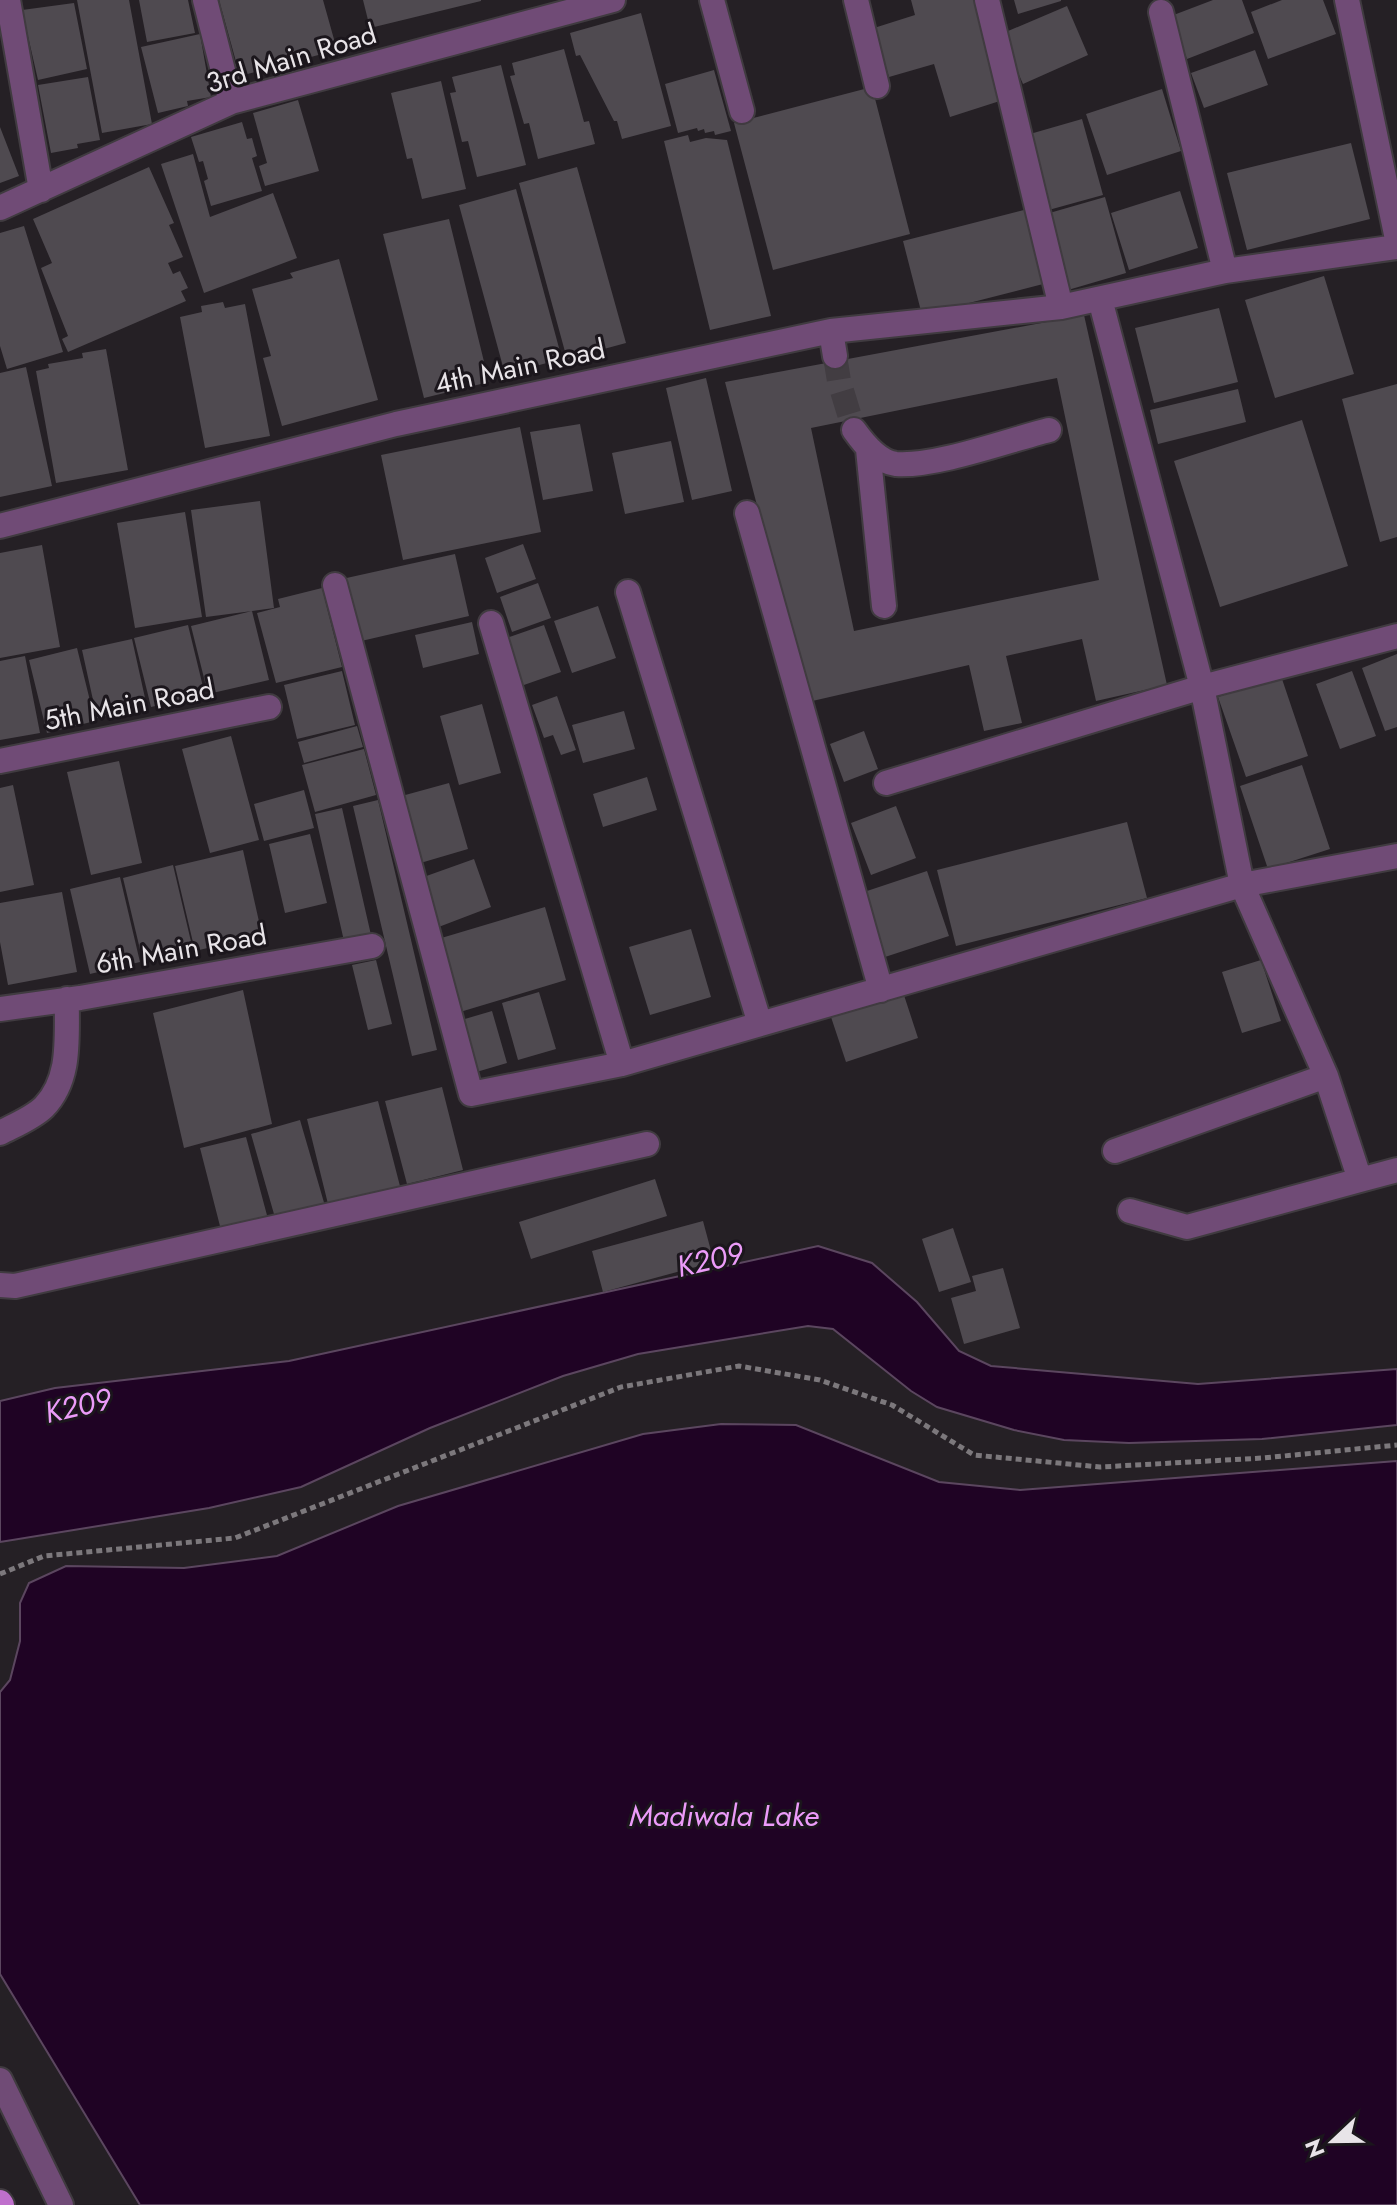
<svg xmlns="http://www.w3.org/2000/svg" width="1397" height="2205" viewBox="0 0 1397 2205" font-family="Jost,sans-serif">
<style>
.water{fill:#1f0324;stroke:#5b465f;stroke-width:2}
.building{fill:#4f4a50;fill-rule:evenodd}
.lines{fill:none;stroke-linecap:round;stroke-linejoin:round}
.minor-tunnel{stroke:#423d42;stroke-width:24;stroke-dasharray:24 12;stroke-linecap:butt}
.minor-casing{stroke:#403b40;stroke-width:28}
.major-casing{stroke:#403b40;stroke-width:28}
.path{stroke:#7c787c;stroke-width:5;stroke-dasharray:6 4;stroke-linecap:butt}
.minor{stroke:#704b76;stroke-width:24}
.major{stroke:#bf70cc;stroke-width:24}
.labels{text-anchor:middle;stroke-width:6;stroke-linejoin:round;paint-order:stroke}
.street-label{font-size:28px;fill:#e8e4e8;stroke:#1b161c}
.water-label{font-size:30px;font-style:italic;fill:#eb9bf8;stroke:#1b161c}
</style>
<rect width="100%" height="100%" fill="#252025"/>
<path class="water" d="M818,1246L872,1263L917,1302L959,1351L991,1366L1198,1384L1397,1369V1425L1262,1439L1129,1443L1064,1440L1014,1430L937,1407L911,1391L833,1329L808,1326L638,1354L563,1376L430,1428L301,1487L209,1508L0,1542V1401L55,1388L289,1361Z
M721,1424L796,1425L939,1482L1020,1490L1397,1461V2205H140L0,1974V1692L10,1680L20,1641V1603L29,1583L66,1566L184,1568L277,1556L398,1506L643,1434Z"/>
<path class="building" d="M77,0H129L152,124L102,133Z
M139,0H188L195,33L147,42Z
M219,0H323L337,50L240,76Z
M363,0H481V1L370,28Z
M911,0H974L1006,99L950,117L934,64L889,77L874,28L915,15Z
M1014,0H1061V1L1018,14Z
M1213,0H1242L1254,33L1187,59L1171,16Z
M1282,0H1323L1336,34L1268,59L1251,12Z
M74,3L87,69L38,80L22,10Z
M1067,6L1088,55L1023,84L1001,34Z
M641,13L671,126L622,139L617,121H614L580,55L576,56L570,33Z
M200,34L211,97L187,101L188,106L158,113L141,47Z
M564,49L584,122L589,121L595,144L538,159L529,123L524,124L510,76L515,75L512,63Z
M1255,50L1268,85L1204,108L1191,73Z
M501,65L526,165L477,177L468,141L462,142L450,93L456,92L452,77Z
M714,70L731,131L715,135L714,131L705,133L704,129L698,131L697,128L678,133L665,84Z
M88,77L100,140L77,144L78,148L51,153L38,85Z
M441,81L466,189L422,199L412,158L407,159L391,93Z
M872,87L910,234L773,270L734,123Z
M1162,89L1181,151L1107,175L1086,114Z
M298,100L319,171L265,186L259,166L267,163L253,113Z
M1082,119L1103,195L1045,211L1023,136Z
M242,122L247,139L252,138L257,156L252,158L262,191L211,206L204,181L208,179L203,161L199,162L191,137Z
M0,127L19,176L0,183Z
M688,135L690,142L706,138L727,140L771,316L710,330L664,141Z
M1351,143L1370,219L1247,250L1227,173Z
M193,154L210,217L273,193L297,258L204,293L161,164Z
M149,167L174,223L169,225L183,257L168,263L173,274L180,271L188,288L181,291L186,301L68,352L62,339L68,336L41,268L52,263L33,219Z
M577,167L626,343L567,359L519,183Z
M516,189L562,359L505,374L459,205Z
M1180,191L1198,248L1129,270L1111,213Z
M1105,197L1126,273L1068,290L1046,214Z
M1028,209L1047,283L922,315L903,241Z
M449,219L489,382L424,398L383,234Z
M24,226L63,352L7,369L0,346V233Z
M339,259L378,400L282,426L263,358L271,356L252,289L293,278L290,273Z
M1324,276L1354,374L1275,398L1245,300Z
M223,302L225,308L245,304L270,436L205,448L180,317L202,312L201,306Z
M1219,308L1238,382L1154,403L1135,328Z
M1084,315L1167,685L1096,701L1082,639L1006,656L1022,723L984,731L969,665L808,702L725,382ZM1057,378L1099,580L854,631L811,428Z
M106,349L128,470L56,483L36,371L49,368L48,364L83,358L82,353Z
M26,367L52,486L0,497V373Z
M706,378L732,491L692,500L666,388Z
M1397,384V537L1380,542L1342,399Z
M1238,389L1246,422L1158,444L1150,410Z
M1302,420L1348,566L1220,607L1174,461Z
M580,424L593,491L543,500L530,432Z
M520,427L541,532L403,560L381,455Z
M671,441L684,502L625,514L612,453Z
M260,501L274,608L206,617L191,510Z
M185,512L202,617L135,628L117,523Z
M523,544L536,579L497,593L485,558Z
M42,545L60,647L0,658V553Z
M455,554L469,616L357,642L342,579Z
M538,583L551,618L512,632L500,597Z
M322,588L342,667L276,683L257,613L280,607L278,599Z
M598,606L616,658L572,673L554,621Z
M252,611L269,680L208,694L191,626Z
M472,622L479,654L423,668L415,635Z
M188,625L205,695L151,707L134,638Z
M544,625L561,672L521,686L504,639Z
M132,639L147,707L97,718L82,650Z
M77,648L95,721L47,733L29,660Z
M1397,654V727L1385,731L1362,668Z
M25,656L40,733L0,740V661Z
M342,671L355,725L297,739L284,685Z
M1352,671L1376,736L1340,749L1316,684Z
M1281,676L1308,756L1246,777L1218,697Z
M557,696L576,750L561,755L553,735L544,738L532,705Z
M482,704L501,773L459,785L440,716Z
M624,711L635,749L583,763L572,725Z
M357,726L363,747L304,763L298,742Z
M864,731L878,769L844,782L830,744Z
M231,736L259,840L210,853L182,749Z
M364,749L376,795L315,812L302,765Z
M119,761L142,863L91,875L67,772Z
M1302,765L1330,849L1268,869L1240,786Z
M647,777L657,810L603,827L593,794Z
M449,783L468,849L417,864L398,797Z
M13,785L34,885L0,892V788Z
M304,790L314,828L264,841L254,804Z
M378,800L437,1050L412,1056L353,806Z
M896,806L916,858L871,875L851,823Z
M342,808L371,935L344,941L315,814Z
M1127,822L1147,898L956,946L937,870Z
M310,834L327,903L285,913L269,844Z
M243,850L262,935L195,951L175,866Z
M474,859L491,907L436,928L418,879Z
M173,865L193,950L143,962L123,878Z
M927,871L949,936L885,957L864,892Z
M120,877L140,962L90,974L70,889Z
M62,892L77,972L8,985L0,942V903Z
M545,907L566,980L460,1012L438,939Z
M691,929L711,997L650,1015L629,947Z
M376,960L392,1024L368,1030L352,965Z
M1261,960L1281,1021L1242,1033L1222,972Z
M901,986L918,1038L846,1062L829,1011Z
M243,990L272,1124L184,1148L153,1013Z
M539,992L556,1049L518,1060L502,1003Z
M492,1011L507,1063L473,1073L458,1021Z
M442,1087L463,1170L407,1184L385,1101Z
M378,1101L401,1190L329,1208L307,1119Z
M300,1120L325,1206L276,1221L251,1134Z
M246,1137L268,1219L221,1230L200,1148Z
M655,1179L667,1216L531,1259L519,1222Z
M703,1221L714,1262L603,1292L592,1251Z
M953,1228L971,1282L939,1292L922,1239Z
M1003,1268L1020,1328L964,1344L951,1298L976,1291L972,1276Z"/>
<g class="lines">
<path class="minor-tunnel" d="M835,356L839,381L854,430"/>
<g class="minor-casing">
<path id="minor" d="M8,0L41,190
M205,0L231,102
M712,0L742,111
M856,0L877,86
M987,0L1061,307
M1347,0L1397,239
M1161,12L1225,271
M0,208L231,102L613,0
M1100,299L1202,687L1242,885L1397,856
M831,331L835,356
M854,430C864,444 878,462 896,464C936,467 1009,440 1049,430
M868,449L884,606
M747,513L881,990
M0,526L396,424L831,331L1061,307L1225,271L1397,247
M335,585L471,1094L622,1064L1242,885L1326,1076L1360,1180L1397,1170
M628,592L760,1024
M491,623L622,1064
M0,761L269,707
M886,783L1202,687L1397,636
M0,1009L80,998L372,946
M0,1133C13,1126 33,1118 44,1107C72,1078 66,1036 67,999
M1115,1151L1326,1076
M1130,1211L1187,1227L1360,1180
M0,1285L15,1286L647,1144
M0,2080L61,2205"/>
</g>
<g class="major-casing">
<path id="major" d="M0,2202L2,2205"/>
</g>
<path class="path" d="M0,1574L44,1556L235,1538L621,1387L739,1366L820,1380L892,1405L974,1455L1100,1467L1263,1458L1397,1445"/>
<use href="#minor" class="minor"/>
<use href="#major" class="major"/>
</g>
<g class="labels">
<g class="street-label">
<text transform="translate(291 58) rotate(-17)" y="10">3rd Main Road</text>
<text transform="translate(520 366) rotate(-12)" y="10">4th Main Road</text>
<text transform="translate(129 704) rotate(-11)" y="10">5th Main Road</text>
<text transform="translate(181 949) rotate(-10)" y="10">6th Main Road</text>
</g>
<g class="water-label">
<text transform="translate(710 1260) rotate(-13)" y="10">K209</text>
<text transform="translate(78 1406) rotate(-13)" y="10">K209</text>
<text x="724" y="1826">Madiwala Lake</text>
</g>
</g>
<g transform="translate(1333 2141) rotate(248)" stroke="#1b161c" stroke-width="6" paint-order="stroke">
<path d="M0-6L14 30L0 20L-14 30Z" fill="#e8e4e8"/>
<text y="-12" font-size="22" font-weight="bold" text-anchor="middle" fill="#e8e4e8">N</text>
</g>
</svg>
